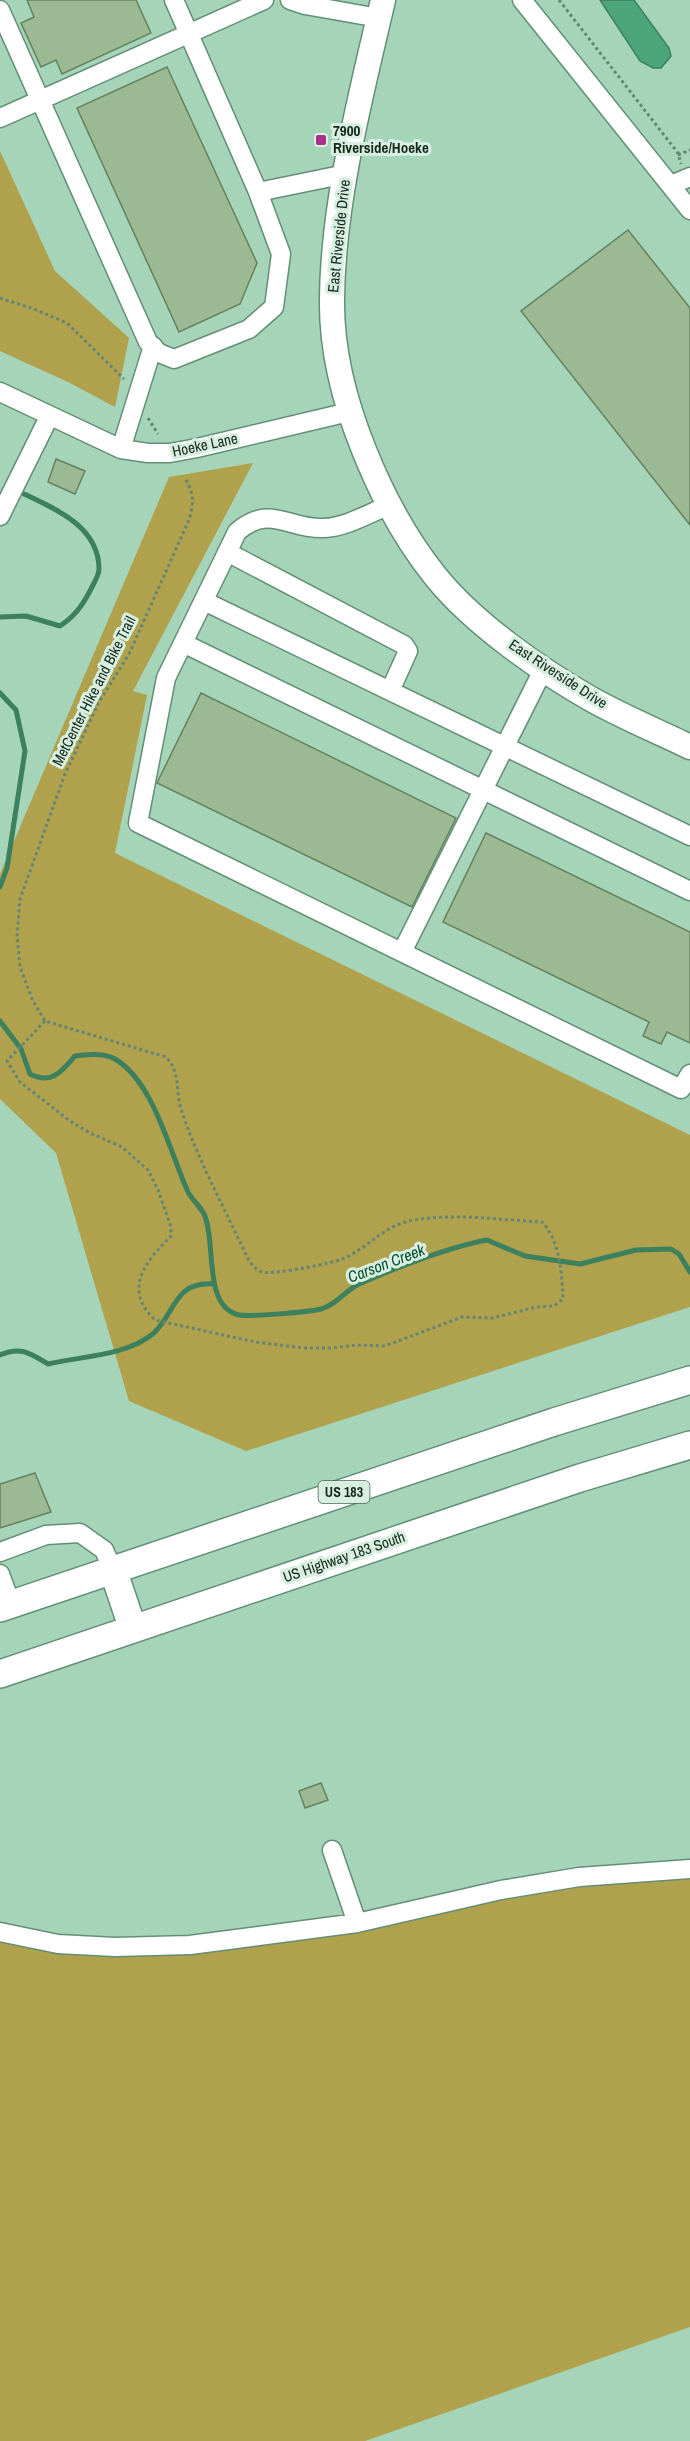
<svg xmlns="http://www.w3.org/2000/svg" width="690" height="2441" viewBox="0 0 690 2441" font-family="'Archivo Narrow',sans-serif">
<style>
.green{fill:#b0a14c}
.water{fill:#4da57a;stroke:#3c805e;stroke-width:1.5}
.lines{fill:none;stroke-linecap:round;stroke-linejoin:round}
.stream{stroke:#3c805e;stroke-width:5}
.building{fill:#9bba94;stroke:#65815e;stroke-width:1.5}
.minor-casing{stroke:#628f76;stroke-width:21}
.major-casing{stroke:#628f76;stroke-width:27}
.highway-casing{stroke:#628f76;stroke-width:30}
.path{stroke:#648673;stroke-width:3;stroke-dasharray:3 3;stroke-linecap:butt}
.minor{stroke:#fff;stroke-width:18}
.major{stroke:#fff;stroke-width:24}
.highway{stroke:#fff;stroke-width:27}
.poi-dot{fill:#a73189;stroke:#d7efe1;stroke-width:2}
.labels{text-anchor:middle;stroke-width:6;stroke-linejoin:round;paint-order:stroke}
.shield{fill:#d7efe1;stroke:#506458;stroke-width:1.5}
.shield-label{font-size:14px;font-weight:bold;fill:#16281e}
.poi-label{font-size:15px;font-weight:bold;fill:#16281e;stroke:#d7efe1;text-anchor:start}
.street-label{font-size:15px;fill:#16281e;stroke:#d7efe1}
.water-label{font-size:16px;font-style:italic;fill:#054f32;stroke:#d7efe1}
</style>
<rect width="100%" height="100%" fill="#a5d4b9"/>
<path class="green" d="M0,151L55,271L129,338L115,407L70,383L0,351Z
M253,463L133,691L147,695L115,853L690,1135V1307L246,1451L129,1401L56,1153L0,1099V874L169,477Z
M690,1874V2327L365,2441H0V1937L116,1953L503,1894Z"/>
<path class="water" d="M600,0H634L669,48L671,56L661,68H653L640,61Z"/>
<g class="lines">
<path class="stream" d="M0,617L26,616L60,626C75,616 82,606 90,591C93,584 99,576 99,569C99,527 56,509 24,494
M0,693L16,710L25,751L7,868L0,887
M0,1021L21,1049L30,1074C52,1085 61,1072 75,1056C86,1054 105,1053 115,1059C154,1082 170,1153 188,1192C192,1200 200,1206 204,1214C217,1242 202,1307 239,1315C250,1317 309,1312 321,1309C335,1306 346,1290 359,1284C395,1268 449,1247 487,1240L525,1256L580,1264L636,1250L671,1249L679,1254L690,1272
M0,1355C20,1346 30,1353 48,1364C82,1356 127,1356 154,1333C176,1312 174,1281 214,1284"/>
</g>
<path class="building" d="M27,0H136L151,33L62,74L56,60L41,67L21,23L34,17Z
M167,67L257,263L240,304L179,332L77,108Z
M628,230L690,308V525L521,311Z
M56,459L85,471L75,494L48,482Z
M201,693L456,818L412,907L157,783Z
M486,833L690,932V1043L667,1032L661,1044L643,1036L649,1022L443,922Z
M35,1473L51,1512L0,1528V1484Z
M321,1783L328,1800L305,1808L299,1791Z"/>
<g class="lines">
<g class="minor-casing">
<path id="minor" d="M174,0L258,192
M290,0L305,5L379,18
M522,0L690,210
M0,10L148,342L159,353L174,359L249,329L274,307L281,254L258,192L346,174
M0,118L264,0
M671,185L690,177
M0,392L121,449L148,453H170L197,448L349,412
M121,449L153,346
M390,505C369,513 347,527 324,528C289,530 270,503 237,532L166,678L138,823L681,1089L690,1074
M0,516L49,417
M227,552L404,645L408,651L390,691
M204,601L690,836
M183,643L690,891
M402,952L544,668
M0,1552L46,1535L80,1533L104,1550L113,1570
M0,1574L11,1604
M332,1850L357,1923
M0,1932L58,1944L115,1947L190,1945L357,1923L501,1890L579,1877L690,1869"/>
</g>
<g class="major-casing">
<path id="major" d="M383,0C361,95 333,201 332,298C331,350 345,403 364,450C382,495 406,540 436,577C473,623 540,670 591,699C623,717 657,731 690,747"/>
</g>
<g class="highway-casing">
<path id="highway" d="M113,1570L133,1629
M0,1608L554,1422L690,1380
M0,1674L580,1478L690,1445"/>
</g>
<path class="path" d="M559,0L678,153L681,164
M678,155L690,150
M0,298L34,309L67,323L124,379
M148,418L158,434
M45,1021L7,1061L20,1082L70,1121L90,1133L122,1147L148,1170L158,1190L171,1227V1236C146,1261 122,1289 155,1320L255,1342L304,1348H332L357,1345L385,1346L462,1317L493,1318L536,1307L554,1306L563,1299C562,1274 560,1241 542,1222C501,1220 456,1213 414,1220C385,1225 372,1244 347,1257C337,1263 273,1275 262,1272C256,1270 253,1266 249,1261C226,1211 198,1161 181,1109C175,1089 181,1073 166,1057L45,1021L33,1001L20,967L17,936L20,899L65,774L99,702L129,654L189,520C194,502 194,494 185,478"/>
<use href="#minor" class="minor"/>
<use href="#major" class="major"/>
<use href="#highway" class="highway"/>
</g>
<rect class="poi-dot" x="315" y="134" width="12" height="12" rx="3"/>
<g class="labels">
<rect class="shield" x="318.5" y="1481" width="51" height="22" rx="4.5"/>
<g class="shield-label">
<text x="344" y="1497">US 183</text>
</g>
<g class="poi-label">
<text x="333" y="136">7900<tspan x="333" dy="17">Riverside/Hoeke</tspan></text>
</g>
<g class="street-label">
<text transform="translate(339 236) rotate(-84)" y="5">East Riverside Drive</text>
<text transform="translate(205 445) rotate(-12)" y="5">Hoeke Lane</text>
<text transform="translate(558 674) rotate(33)" y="5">East Riverside Drive</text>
<text transform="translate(94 691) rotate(-63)" y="5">MetCenter Hike and Bike Trail</text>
<text transform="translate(344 1557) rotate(-19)" y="5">US Highway 183 South</text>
</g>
<g class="water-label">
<text transform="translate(386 1263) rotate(-21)" y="6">Carson Creek</text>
</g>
</g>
</svg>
